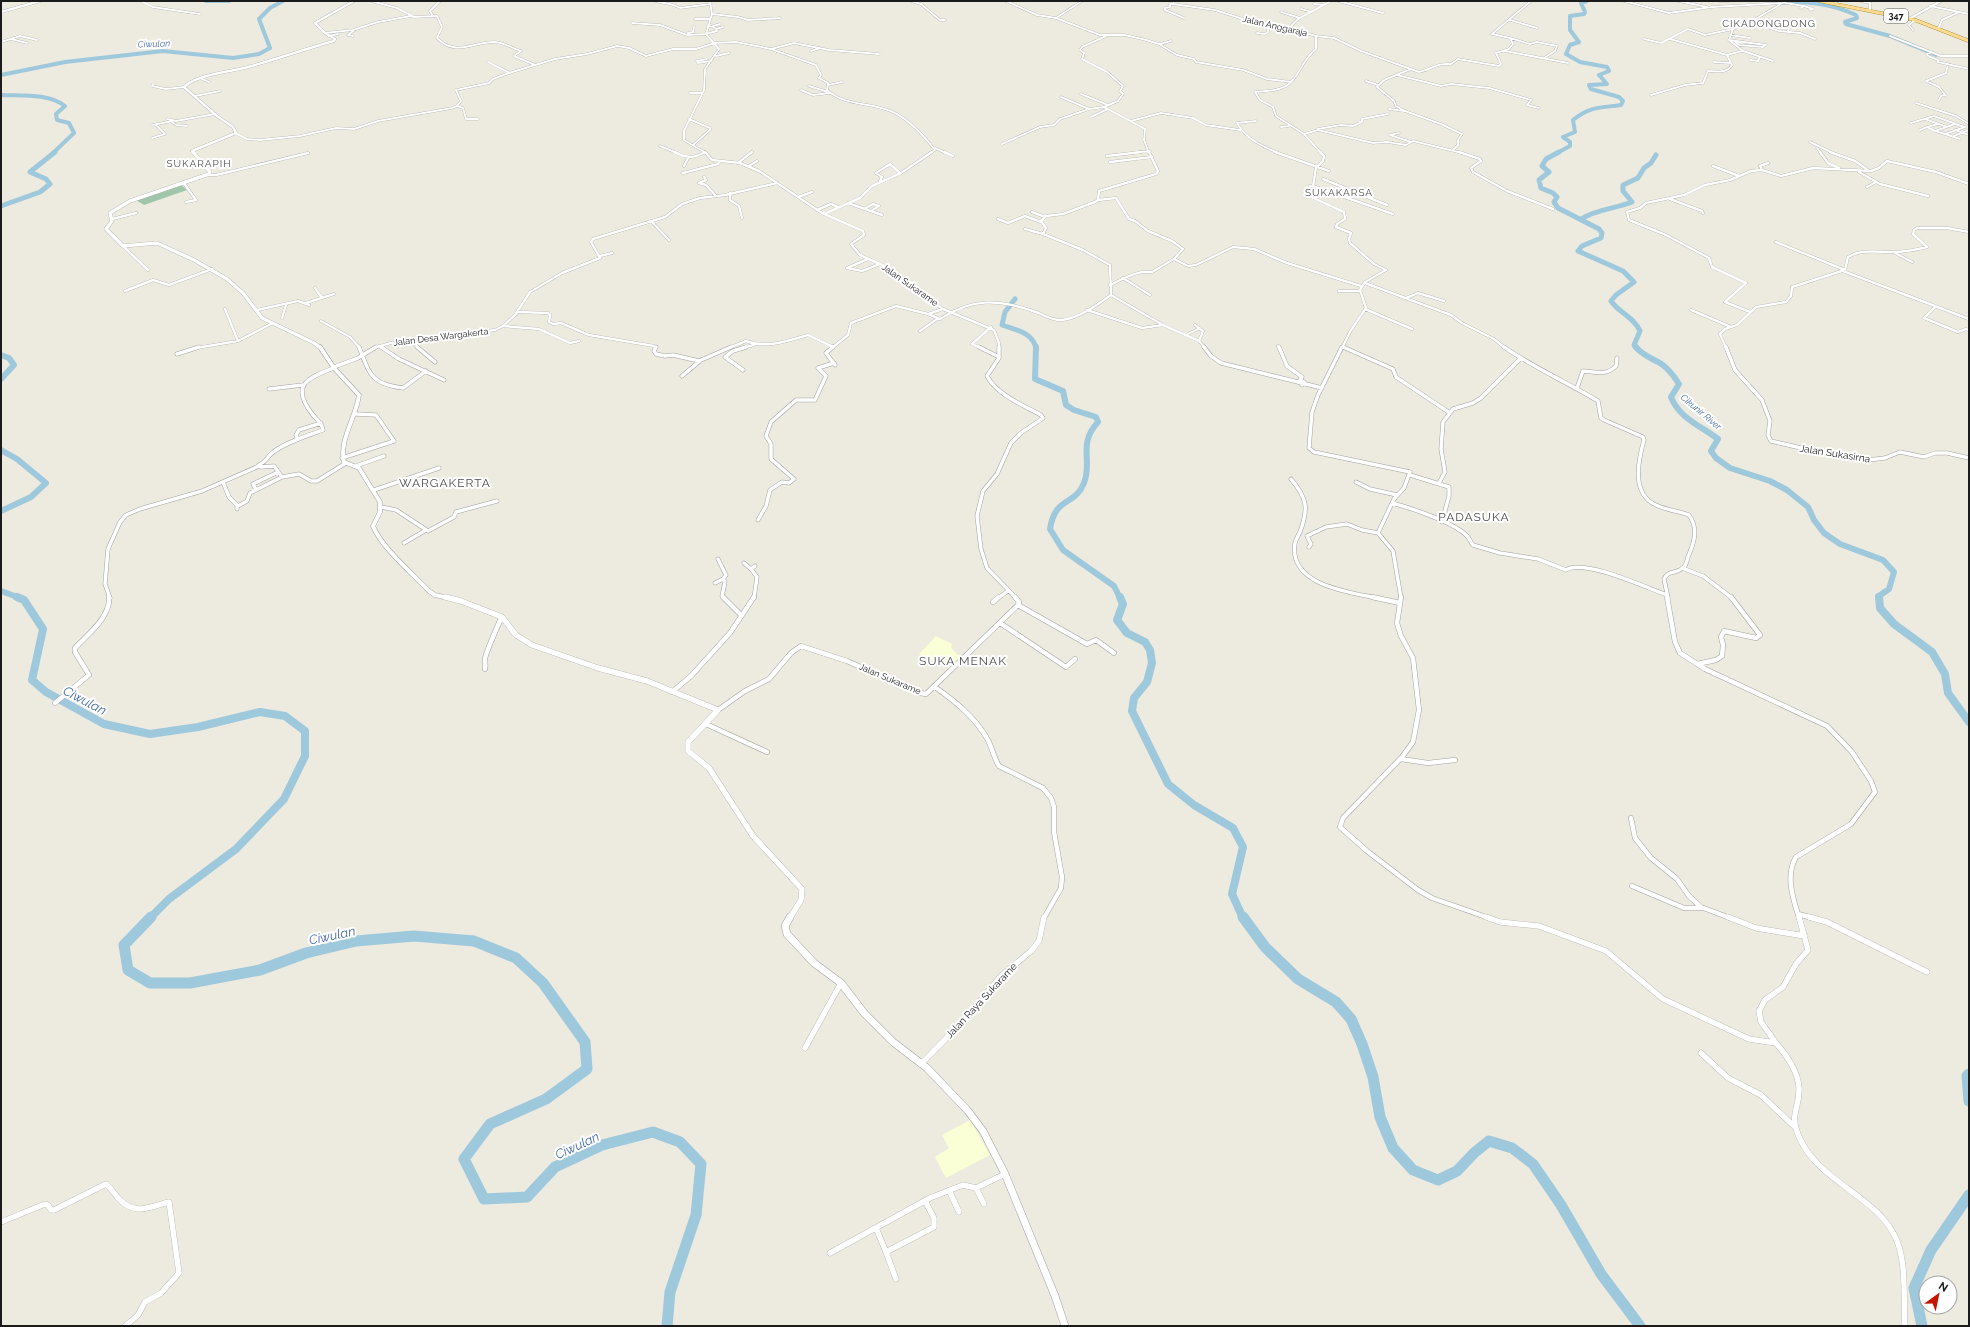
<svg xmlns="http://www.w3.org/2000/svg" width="1970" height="1327" viewBox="0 0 1970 1327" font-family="Raleway,sans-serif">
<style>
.education{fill:#fbffd6}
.cemetery{fill:#a0c6aa}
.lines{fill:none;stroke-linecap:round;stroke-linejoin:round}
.river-far4{stroke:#9ec8dc;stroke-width:4}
.river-far3{stroke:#9ec8dc;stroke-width:5}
.river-far2{stroke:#9ec8dc;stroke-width:6}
.river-far1{stroke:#9ec8dc;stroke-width:8}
.river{stroke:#9ec8dc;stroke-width:11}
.minor-far4-casing{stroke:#a2a2a2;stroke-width:2.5}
.minor-far3-casing{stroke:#a2a2a2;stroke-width:3}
.minor-far2-casing{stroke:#a2a2a2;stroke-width:4.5}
.minor-far1-casing{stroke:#a2a2a2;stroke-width:5.5}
.minor-casing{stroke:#a2a2a2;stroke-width:6}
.tertiary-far4-casing{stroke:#a2a2a2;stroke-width:3}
.tertiary-far3-casing{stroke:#a2a2a2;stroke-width:4}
.tertiary-far2-casing{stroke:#a2a2a2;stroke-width:5}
.tertiary-far1-casing{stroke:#a2a2a2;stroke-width:6}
.tertiary-casing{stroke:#a2a2a2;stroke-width:8}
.primary-casing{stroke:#917000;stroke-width:3.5}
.minor-far4{stroke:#fff;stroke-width:2}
.minor-far3{stroke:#fff;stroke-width:2.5}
.minor-far2{stroke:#fff;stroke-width:3.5}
.minor-far1{stroke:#fff;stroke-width:4.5}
.minor{stroke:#fff;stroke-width:5.5}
.tertiary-far4{stroke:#fff;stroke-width:2.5}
.tertiary-far3{stroke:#fff;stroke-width:3.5}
.tertiary-far2{stroke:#fff;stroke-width:4}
.tertiary-far1{stroke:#fff;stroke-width:5.5}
.tertiary{stroke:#fff;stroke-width:7}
.primary{stroke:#fedb93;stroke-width:3}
.labels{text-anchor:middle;stroke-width:4;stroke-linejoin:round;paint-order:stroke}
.shield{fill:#fff;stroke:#5f5f5f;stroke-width:1}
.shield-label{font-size:9px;font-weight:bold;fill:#1b1b1b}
.far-street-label{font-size:9px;fill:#1b1b1b;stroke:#fff}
.far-water-label{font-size:9px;font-style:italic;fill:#466eab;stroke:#fff}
.far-quarter-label{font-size:10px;letter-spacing:1px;fill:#4e4e4e;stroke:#fff}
.street-label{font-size:10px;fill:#1b1b1b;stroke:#fff}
.quarter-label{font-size:12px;letter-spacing:1px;fill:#4e4e4e;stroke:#fff}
.near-water-label{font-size:13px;font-style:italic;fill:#466eab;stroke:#fff}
</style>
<rect width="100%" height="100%" fill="#edeadf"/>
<path class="education" d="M936,636L952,644L951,648L961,658L951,669L919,654Z
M970,1120L990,1155L946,1178L935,1157L949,1148L942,1135Z"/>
<path class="cemetery" d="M181,185L187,190L144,205L136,200Z"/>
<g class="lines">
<path class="river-far4" d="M206,1H229
M1778,3C1806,1 1830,3 1856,15L1857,18L1845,22L1846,24L1890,36L1936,55
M1,75L65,62L163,51L233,58L259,54L270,48L259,19L270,8L283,1
M1,95C22,96 48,93 65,106L56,114L57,120L69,123L74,133L53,153
M1557,153L1570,146V142L1563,137L1575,132L1573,120C1590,106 1600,108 1621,105L1623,101L1619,97L1591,89L1589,85L1607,84L1599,75L1609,71L1607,67L1580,62L1566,54L1570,45L1579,42L1570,30V16L1584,14L1585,12L1581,3L1587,1"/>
<path class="river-far3" d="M1559,152L1546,159L1542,166L1549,172L1539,180L1541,188L1553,193L1557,197L1554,202L1558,208L1599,229L1602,233L1601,238L1582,246L1578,251L1623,271L1634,282L1616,295L1611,301C1619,313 1634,317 1640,331L1634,345L1636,348
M1,206L40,192L50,184L46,179L30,172L55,152
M1581,219C1597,209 1614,209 1632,202L1623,191V185L1638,178L1644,168L1651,163L1656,155
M1015,299L1005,312L1002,325C1016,330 1032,332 1036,348"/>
<path class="river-far2" d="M1036,347L1035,379L1063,391L1066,405L1074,410L1096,417L1098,422C1077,445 1093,460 1084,483C1075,506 1055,496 1050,529L1063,550L1114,586L1120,598
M1636,347C1642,355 1651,358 1660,363C1668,368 1674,376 1679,384L1671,397C1679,418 1701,426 1718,439L1711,451L1716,458L1730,468L1770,481L1787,490L1808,507L1814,520L1824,533L1840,544L1883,560L1894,572L1889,589L1879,596V598
M1,355L9,358L14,365L1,379
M1,450L17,459L46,483L31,497L1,511
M1,591L20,598"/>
<path class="river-far1" d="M17,597L24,600L43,629L32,680L46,692L104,724L150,734L198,727L260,712L285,716L305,731V756L284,799L236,849L169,899L150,918
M1120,597L1123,604L1117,620L1127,633L1145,642L1150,650L1152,663L1147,682L1134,698L1132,711L1168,784L1194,805L1233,828L1243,847L1232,894L1243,918
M1879,597L1880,608L1894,624L1932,652L1945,674L1948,693L1969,722"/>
<path class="river" d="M151,917L124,945L128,970L150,983H190L260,970L306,953L356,941L414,936L474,941L516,958L543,983L585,1042L587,1069L546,1099L490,1124L464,1159L484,1199L527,1197L555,1167L602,1145L653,1132L680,1142L701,1164L696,1215L670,1292L667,1326
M1243,917L1265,947L1298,979L1336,1002L1351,1019L1362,1044L1373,1077L1380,1117L1393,1148L1413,1170L1438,1180L1457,1171L1474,1153L1489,1141L1512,1148L1533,1164L1561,1205L1601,1274L1640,1326
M1969,1074L1967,1076L1969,1101
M1922,1326L1914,1288L1931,1250L1969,1195"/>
<g class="minor-far4-casing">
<path id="minor-far4" d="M141,1L153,7L200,14
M371,1L397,8L414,17L437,16L442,27L437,38C456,57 472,42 494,42C503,42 512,48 521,51L514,56L535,65
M656,1C665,4 672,3 680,8L711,4
M911,1L921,4L940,20H945
M1006,1L1037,15L1056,18L1100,35H1125L1146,40L1159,44L1177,55L1194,59L1196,62L1243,70L1267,79L1291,82
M1174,1L1173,4L1215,10L1243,19L1285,27L1316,36V49C1302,60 1300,75 1289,84C1280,91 1266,91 1255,92L1260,100L1273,107L1276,116L1304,134L1321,153
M1338,1L1383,13
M1624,1L1669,13L1712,7L1783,3
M1678,1L1707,7
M1709,1L1711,2
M1719,1H1729
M1833,1L1836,2
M1861,1L1870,3
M1870,1V11
M1785,3L1804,6L1801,8
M1173,4H1170V7L1165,8V10L1184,18
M1314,4L1324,5
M1804,6L1813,9L1810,10
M1930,6L1969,14
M1301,9L1312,12
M1281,12L1300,18
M712,14L738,17L748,20L780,18
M433,16L430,11L440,1
M1056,18L1082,1
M695,19H710
M1778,19L1782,25L1789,28L1788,33
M1510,20L1537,28
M1752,22L1779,31L1800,33L1815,39
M632,23L660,25L687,35L706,34
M713,26L720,24
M1289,28L1298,19L1331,1
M716,29L723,27
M1938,29L1942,20L1957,13
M1913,30L1909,25L1915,20
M325,33L353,30L378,22L411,16
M688,33L693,32L694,27
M1257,33L1265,34L1268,32V29L1275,25
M706,34L717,31L714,27L708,26
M1730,35L1750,38
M329,36L338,34
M353,36L348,35L356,29
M1106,36L1082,47L1080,50L1084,53L1082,59L1107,72L1123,86L1120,91L1123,94L1118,101L1104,107L1145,129L1144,140L1149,153
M1316,36L1334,38L1361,51L1419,72C1433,69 1435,63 1451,64L1458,59L1499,66L1501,64L1496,53L1509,49L1513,44L1510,38L1492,34L1531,1
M1890,36L1941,56H1969
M1510,38L1530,44L1537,42L1557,46L1555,51L1544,58
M11,39L27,43
M1644,39L1661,43L1688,29L1705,35L1733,29
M1670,39L1727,55
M1729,40L1766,45L1763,47L1739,45L1734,41
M1,42L20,36L37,40
M1160,44L1171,41
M771,49L794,43L829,50L879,54
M811,51L820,48
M1505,51L1568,63
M1930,53L1927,54L1928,56L1938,60V62L1969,69
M716,56L729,53
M707,59L697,61L698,63L711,61
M1750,60L1758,61L1760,57
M1773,61L1743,51L1729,40L1733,29L1747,24L1786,1
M488,62L510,73
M1714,62L1731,63
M1411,69L1384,80L1377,87L1394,101L1396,106L1405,111L1441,124L1462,134L1458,140V145L1453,150
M1397,75L1441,86L1451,84L1489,88L1531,100L1527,105L1539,108
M200,78L209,82
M1366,81L1378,85
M153,84L152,86L166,89L184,87
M828,85L842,82
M809,86L828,92
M801,90L813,95L830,93
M690,93H703
M1081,94L1108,105
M1651,95L1685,85L1703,83L1708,71C1717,71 1726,74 1732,65L1727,55L1742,51
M195,96L220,91
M1946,96L1939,87L1926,81L1946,73L1948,64
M1061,97L1089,109L1104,107
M1939,100L1941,96L1944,95
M1916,103L1956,116L1969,124
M457,106L463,108L466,119H478
M1389,109L1404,111
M1091,117L1108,109
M167,119L176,121L215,114
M689,119L710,128V130L693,145
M1925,119L1947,127
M1131,121L1161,113L1193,118L1206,125L1240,130
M1256,121L1237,123C1246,139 1262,146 1278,153
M172,122L176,125L187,126
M1911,123L1934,116L1956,124
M1955,124L1965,127L1945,134L1935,131Z
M152,125L173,121
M1281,127L1289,126
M1318,129L1341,125L1353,126L1362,122V119L1388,114
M1920,130L1927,127
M1955,130L1969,135
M1935,131L1927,127L1938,124
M235,133L247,139L260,140L300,136L336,128L354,129L378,121L452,108L457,106L461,101L456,90L489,83L493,79L509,73L555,59L587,54L617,46L629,48L646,56L673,49H696L715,43L736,42L771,49L816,65L821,75L819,78L828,83L827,90C845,106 867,102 888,110C906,116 924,136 935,150L930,153
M1399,133L1390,135L1411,142
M1304,134L1318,130L1373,143L1387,142L1406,145L1413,141L1462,153
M1945,134L1960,139
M1954,136L1969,130
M152,138L165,134L156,125
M1810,142L1833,153
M1002,144L1040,127L1054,125L1060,119L1089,109
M660,146L677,153
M935,148L946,153
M1817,148L1821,153
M703,153L705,152
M706,153L684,140V131L704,90L705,69L719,49L706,34L712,14L710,1
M751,153L752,152
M1132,153L1150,151"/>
</g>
<g class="minor-far3-casing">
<path id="minor-far3" d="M674,152C687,158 693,159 705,152
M705,152L712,160L740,163L759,171L822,213L863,231L864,235L851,244L860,255L889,268L901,281L943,309L994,330L999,343V348
M944,152L953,156
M1275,152L1329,171
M1320,152L1324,156L1323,161L1316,168L1313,186H1310L1307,195L1344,212L1345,219L1337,224L1336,227L1351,233L1349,239L1350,243L1374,264L1386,270L1365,282L1360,290L1366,308L1351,330L1342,348
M1459,152L1480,159L1481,161L1471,168L1473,172L1507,191L1553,209
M1820,152L1828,163L1839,168
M1830,152L1855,161L1868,170
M1107,156L1141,152
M1110,162L1152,157
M738,163L752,152
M684,166L688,158
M749,166L757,161
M1713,166L1739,176
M1762,170L1760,166L1768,163
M1859,172L1880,184L1928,196
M683,173L718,164L720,161
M207,175H216L308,153
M704,177L706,180L699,183L706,185L715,195
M1323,179L1387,205
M880,181L882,177L876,173L890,164L900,173
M183,182L196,200L186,202
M1313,186L1393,214
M1867,187L1876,182
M730,193V200L739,206L742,218
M798,197L812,192
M1670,199L1702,211L1703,213
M1098,200L1116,198L1129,219L1135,221L1148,231L1172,241L1183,249L1174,259L1152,272C1137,270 1123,279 1110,285
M848,203L882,215
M864,209L873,204L879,206L871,211
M817,210L831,204L838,207
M1032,212L1045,217
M824,214L860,198L872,186L901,173L932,152
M112,219L136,213
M998,219L1008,223L1025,216L1041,222
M651,221L669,240
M1025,229L1043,234
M1776,242L1845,270
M123,246L148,270
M1895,253L1912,262
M600,256L612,253
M868,259L847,268L862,271L880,264
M1174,259L1188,266L1196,265L1233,247L1254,249L1287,263L1361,286
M1843,271L1969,319
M1123,278L1150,295
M1365,283L1451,315L1462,323L1494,339L1505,348
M315,288L322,298
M125,291L153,280L169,285L212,269
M1339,291H1360
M1111,295L1163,325
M1406,298L1418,293L1444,301
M306,303L334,294
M1935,307L1924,318L1958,332L1966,329L1969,330
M225,309L238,341
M1365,309L1412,329
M257,310L298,301L309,305
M1087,310L1142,328L1163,325L1199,341L1205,348
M1691,310L1731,327
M518,312L548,313L550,315L549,322L553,324L561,323L589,335L654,346L655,348
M1750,312L1725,302L1746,283L1712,267L1709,258L1666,235L1629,220L1627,212L1640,208L1646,203L1684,195L1705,185L1730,180L1751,171L1762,170L1781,176L1813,168L1871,171L1879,168L1887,161L1936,172L1969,184
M928,314L940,319C971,298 998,299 1033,311C1043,314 1052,321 1062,320C1080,318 1097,305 1111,295L1110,265L1083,250L1043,234L1046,228L1041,221L1046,216L1063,214L1095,202L1098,200L1099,191L1156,174L1158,171L1149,152
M282,318L286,305
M321,321L350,337L360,348
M1195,325L1203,331L1199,341
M503,326L539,329L570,343L579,341
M920,331L937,319
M1186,335L1200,328
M414,341L418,348
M379,346L383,348
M1278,346L1279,348
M833,347L848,335L851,323L896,306L928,314L943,309
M1342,347L1345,348
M196,348L238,341L271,324
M373,348L391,343L495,330L503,326L515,315L530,292L562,273L600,258L591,242L593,239L665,217L682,204L700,198L725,195L777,183
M729,348L746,341C767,349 787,341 808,335L833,347L831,348
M742,348L754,345
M981,348L972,344L991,327
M1726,348L1720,334L1725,329L1737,325L1756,307L1786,302L1791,296L1792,287L1845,270L1848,257C1862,249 1876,252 1892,252C1904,252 1915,250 1927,247L1913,234L1914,230L1917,228H1947L1969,232"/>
</g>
<g class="minor-far2-casing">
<path id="minor-far2" d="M359,347C370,374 370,384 403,388L426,371
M381,347L399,359L444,380
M417,347L435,362
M656,347L654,351L656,354L665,356L673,355L699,361L731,347
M833,347L826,353L835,365
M979,347L999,357
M999,347V358L987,376C997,395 1023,405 1041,415L1043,418L1021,433L1011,443L997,474L983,491L977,516L981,549L987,568L1016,598
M1204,347L1211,356L1221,363L1322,388
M1279,347L1287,366L1302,377L1300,380L1304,382L1302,385
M1342,347L1318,395L1312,412L1309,448L1314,452L1410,472L1404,488L1394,499L1378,533L1393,551L1401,598
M1343,347L1393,369L1396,377L1450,413
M1504,347C1534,368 1567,382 1598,401L1601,418L1604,420L1643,437L1644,440C1638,461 1631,494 1656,505C1666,510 1678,511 1689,515C1699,529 1694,543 1688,557C1687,561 1686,566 1683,568C1676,574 1668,570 1664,579L1668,598
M1726,347L1735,370L1762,400L1770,421L1768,435L1771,441L1822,453L1868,460L1885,458L1900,452L1924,457L1935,453H1947L1969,458
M177,354L199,347
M334,367L358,358L376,347
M334,368C306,378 290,386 313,415C317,420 322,423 323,430C309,435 280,444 270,455C265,460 267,461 259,465L261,467L274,466L282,477L299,474L311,481H317L346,463
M743,370L725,357L733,351L746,347
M682,376L701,360
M1577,388L1583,371C1596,372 1606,376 1616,366L1617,358
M269,389L303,385
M298,439L296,435L299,430L321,423
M342,458L394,441L376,415L356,414
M356,466L384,456
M1410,475L1449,487V496L1442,522
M1291,479C1307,498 1309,508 1300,532C1298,536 1296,539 1295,543C1288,585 1348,592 1377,598
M223,482L229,497L237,505V509
M1356,482L1370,489L1397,495
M1439,483L1445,472L1441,449L1443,422L1453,409L1473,403L1481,398L1521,358
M256,490L253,484L278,472
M374,490L439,468
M1392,503C1411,508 1456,523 1468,537C1470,540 1471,543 1473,545L1500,553L1538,559L1566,570C1583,558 1647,588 1667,595
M238,506L247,501L250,493L282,477
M381,507L396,510L428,531L454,517L456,512L497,501
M758,520L766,506L770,490L782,482L789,483L794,479L771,459V444L766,436L771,422L796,400H815L826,376L818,368L834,363
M404,543L426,530
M1309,547L1311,544L1307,536L1326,527L1347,524L1362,530L1378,533
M718,559L726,575L723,579L725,582L722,596L724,598
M744,563L751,569
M1682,568L1703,576L1732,598
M715,583L723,579
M110,598L105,584L108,549L120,522L126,515L140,509L202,491L259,466
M754,598L757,577L751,569L755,566
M998,598L1008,591"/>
</g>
<g class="minor-far1-casing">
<path id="minor-far1" d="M723,597L741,615
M1372,597L1400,603
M1401,597L1397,623L1401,636L1413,658L1419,710L1413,742L1402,757L1343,818L1340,827L1367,851L1418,890L1432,898L1489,918
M1667,597L1675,642L1680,653L1705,669L1827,726L1852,752L1871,781L1875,792L1851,824L1796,857C1785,876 1793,898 1799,918
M993,602L999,597
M1018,605L1087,644L1096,640L1114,653
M1000,623L1066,667L1075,659
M1697,664L1716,660L1722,656L1723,645L1721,637L1724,631L1756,638L1760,635L1731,597
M485,669C486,665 485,663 485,659C485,655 499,622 502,617
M935,687C956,702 975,717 988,740C992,748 994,758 999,766L1043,788L1051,798L1054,807V832L1062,877L1061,888L1044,918
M672,692L691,676L730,633L754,597
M55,703L89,675L75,652V648C87,635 111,617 109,597
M718,710L745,691L769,679L791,653L801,646L847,661L920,693L926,694L1018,605L1019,602L1015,597
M706,724L767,752
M1401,759L1428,763L1455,760
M1631,818L1635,838L1651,858L1677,879L1689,896L1701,907L1730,918
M1632,886L1684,908H1703
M1798,914L1813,918"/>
</g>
<g class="minor-casing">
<path id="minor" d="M1486,917L1500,922L1539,926L1606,951L1663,999L1749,1039L1776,1043C1787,1056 1798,1071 1799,1088C1800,1110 1788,1113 1800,1139C1821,1184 1880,1197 1897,1241C1907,1267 1903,1299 1905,1326
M1728,917L1756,928L1805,936
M1809,917L1827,922L1927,972
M1776,1043L1761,1022L1759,1011L1765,1000L1783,987L1796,964L1808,950L1799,917
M805,1048L841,983
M1701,1053L1728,1078L1761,1095L1796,1128
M921,1064L963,1021L1001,976L1031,951L1039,941L1044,917
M976,1188L984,1204
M949,1190L959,1212
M1,1222L45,1204L48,1205L51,1210H54L106,1184C111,1188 114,1194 119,1199C135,1216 150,1207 169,1202L179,1273L161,1293L145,1302L138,1315L125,1326
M876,1228L886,1252L934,1227V1218L925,1201
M886,1252L896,1279
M830,1253L930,1198L963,1185L976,1188L1005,1174"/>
</g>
<g class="tertiary-far4-casing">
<path id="tertiary-far4" d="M1,12L40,1
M1909,19L1941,1
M194,153L192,151L236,133L233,127L217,116L184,87C197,74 231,72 248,67C277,59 305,49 334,41L335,39L325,33L315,23L354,1"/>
</g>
<g class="tertiary-far3-casing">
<path id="tertiary-far3" d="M193,152L210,172L209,174L130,201L110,213L112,221L106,229L123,246L157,243L194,260L227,279L243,293L262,318L314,343L321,348"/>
</g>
<g class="tertiary-far2-casing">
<path id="tertiary-far2" d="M320,347L334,368L359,395C356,418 339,439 344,462L359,468L380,502V512L373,526C381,547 413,574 429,591L435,595L449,598"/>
</g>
<g class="tertiary-far1-casing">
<path id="tertiary-far1" d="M445,597L461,601L502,617L516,635L532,645L598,668L647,681L718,710L688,742V751L709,768L753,836L802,889L801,900L790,918"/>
</g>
<g class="tertiary-casing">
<path id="tertiary" d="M790,917L785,926L787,934L814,963L841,983L864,1013L893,1042L927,1068L968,1111L983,1131L1005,1174L1055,1296L1065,1326"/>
</g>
<g class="primary-casing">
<path id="primary" d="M1820,1L1915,20L1969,41"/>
</g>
<use href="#minor-far4" class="minor-far4"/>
<use href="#minor-far3" class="minor-far3"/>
<use href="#minor-far2" class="minor-far2"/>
<use href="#minor-far1" class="minor-far1"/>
<use href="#minor" class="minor"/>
<use href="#tertiary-far4" class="tertiary-far4"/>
<use href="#tertiary-far3" class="tertiary-far3"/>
<use href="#tertiary-far2" class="tertiary-far2"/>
<use href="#tertiary-far1" class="tertiary-far1"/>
<use href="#tertiary" class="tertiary"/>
<use href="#primary" class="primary"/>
</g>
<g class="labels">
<rect class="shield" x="1884" y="9" width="24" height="14" rx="3"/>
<g class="shield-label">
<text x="1896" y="19">347</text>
</g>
<g class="far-street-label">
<text transform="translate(1275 26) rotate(13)" y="3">Jalan Anggaraja</text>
<text transform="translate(910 285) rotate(35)" y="3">Jalan Sukarame</text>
<text transform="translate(441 337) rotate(-7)" y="3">Jalan Desa Wargakerta</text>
<text transform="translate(890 679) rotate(23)" y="3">Jalan Sukarame</text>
</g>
<g class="far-water-label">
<text transform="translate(154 44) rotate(-2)" y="3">Ciwulan</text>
<text transform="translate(1701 412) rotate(40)" y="3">Cikunir River</text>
</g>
<g class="far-quarter-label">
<text x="1769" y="27">CIKADONGDONG</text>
<text x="199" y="167">SUKARAPIH</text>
<text x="1339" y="196">SUKAKARSA</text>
</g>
<g class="street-label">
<text transform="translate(1835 453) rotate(9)" y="4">Jalan Sukasirna</text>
<text transform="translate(981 1000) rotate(-47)" y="4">Jalan Raya Sukarame</text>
</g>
<g class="quarter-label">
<text x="445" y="487">WARGAKERTA</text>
<text x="1474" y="521">PADASUKA</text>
<text x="963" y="665">SUKA MENAK</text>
</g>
<g class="near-water-label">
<text transform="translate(85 700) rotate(28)" y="5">Ciwulan</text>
<text transform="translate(332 935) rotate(-12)" y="5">Ciwulan</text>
<text transform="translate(577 1145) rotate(-25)" y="5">Ciwulan</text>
</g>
</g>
<rect width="1970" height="1327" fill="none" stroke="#1b1b1b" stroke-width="4"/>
<g transform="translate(1938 1295) rotate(33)"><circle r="19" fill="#ffffff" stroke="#a4a4a4"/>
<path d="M0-3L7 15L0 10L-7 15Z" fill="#c51500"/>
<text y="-6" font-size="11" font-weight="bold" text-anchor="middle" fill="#1b1b1b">N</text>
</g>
</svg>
